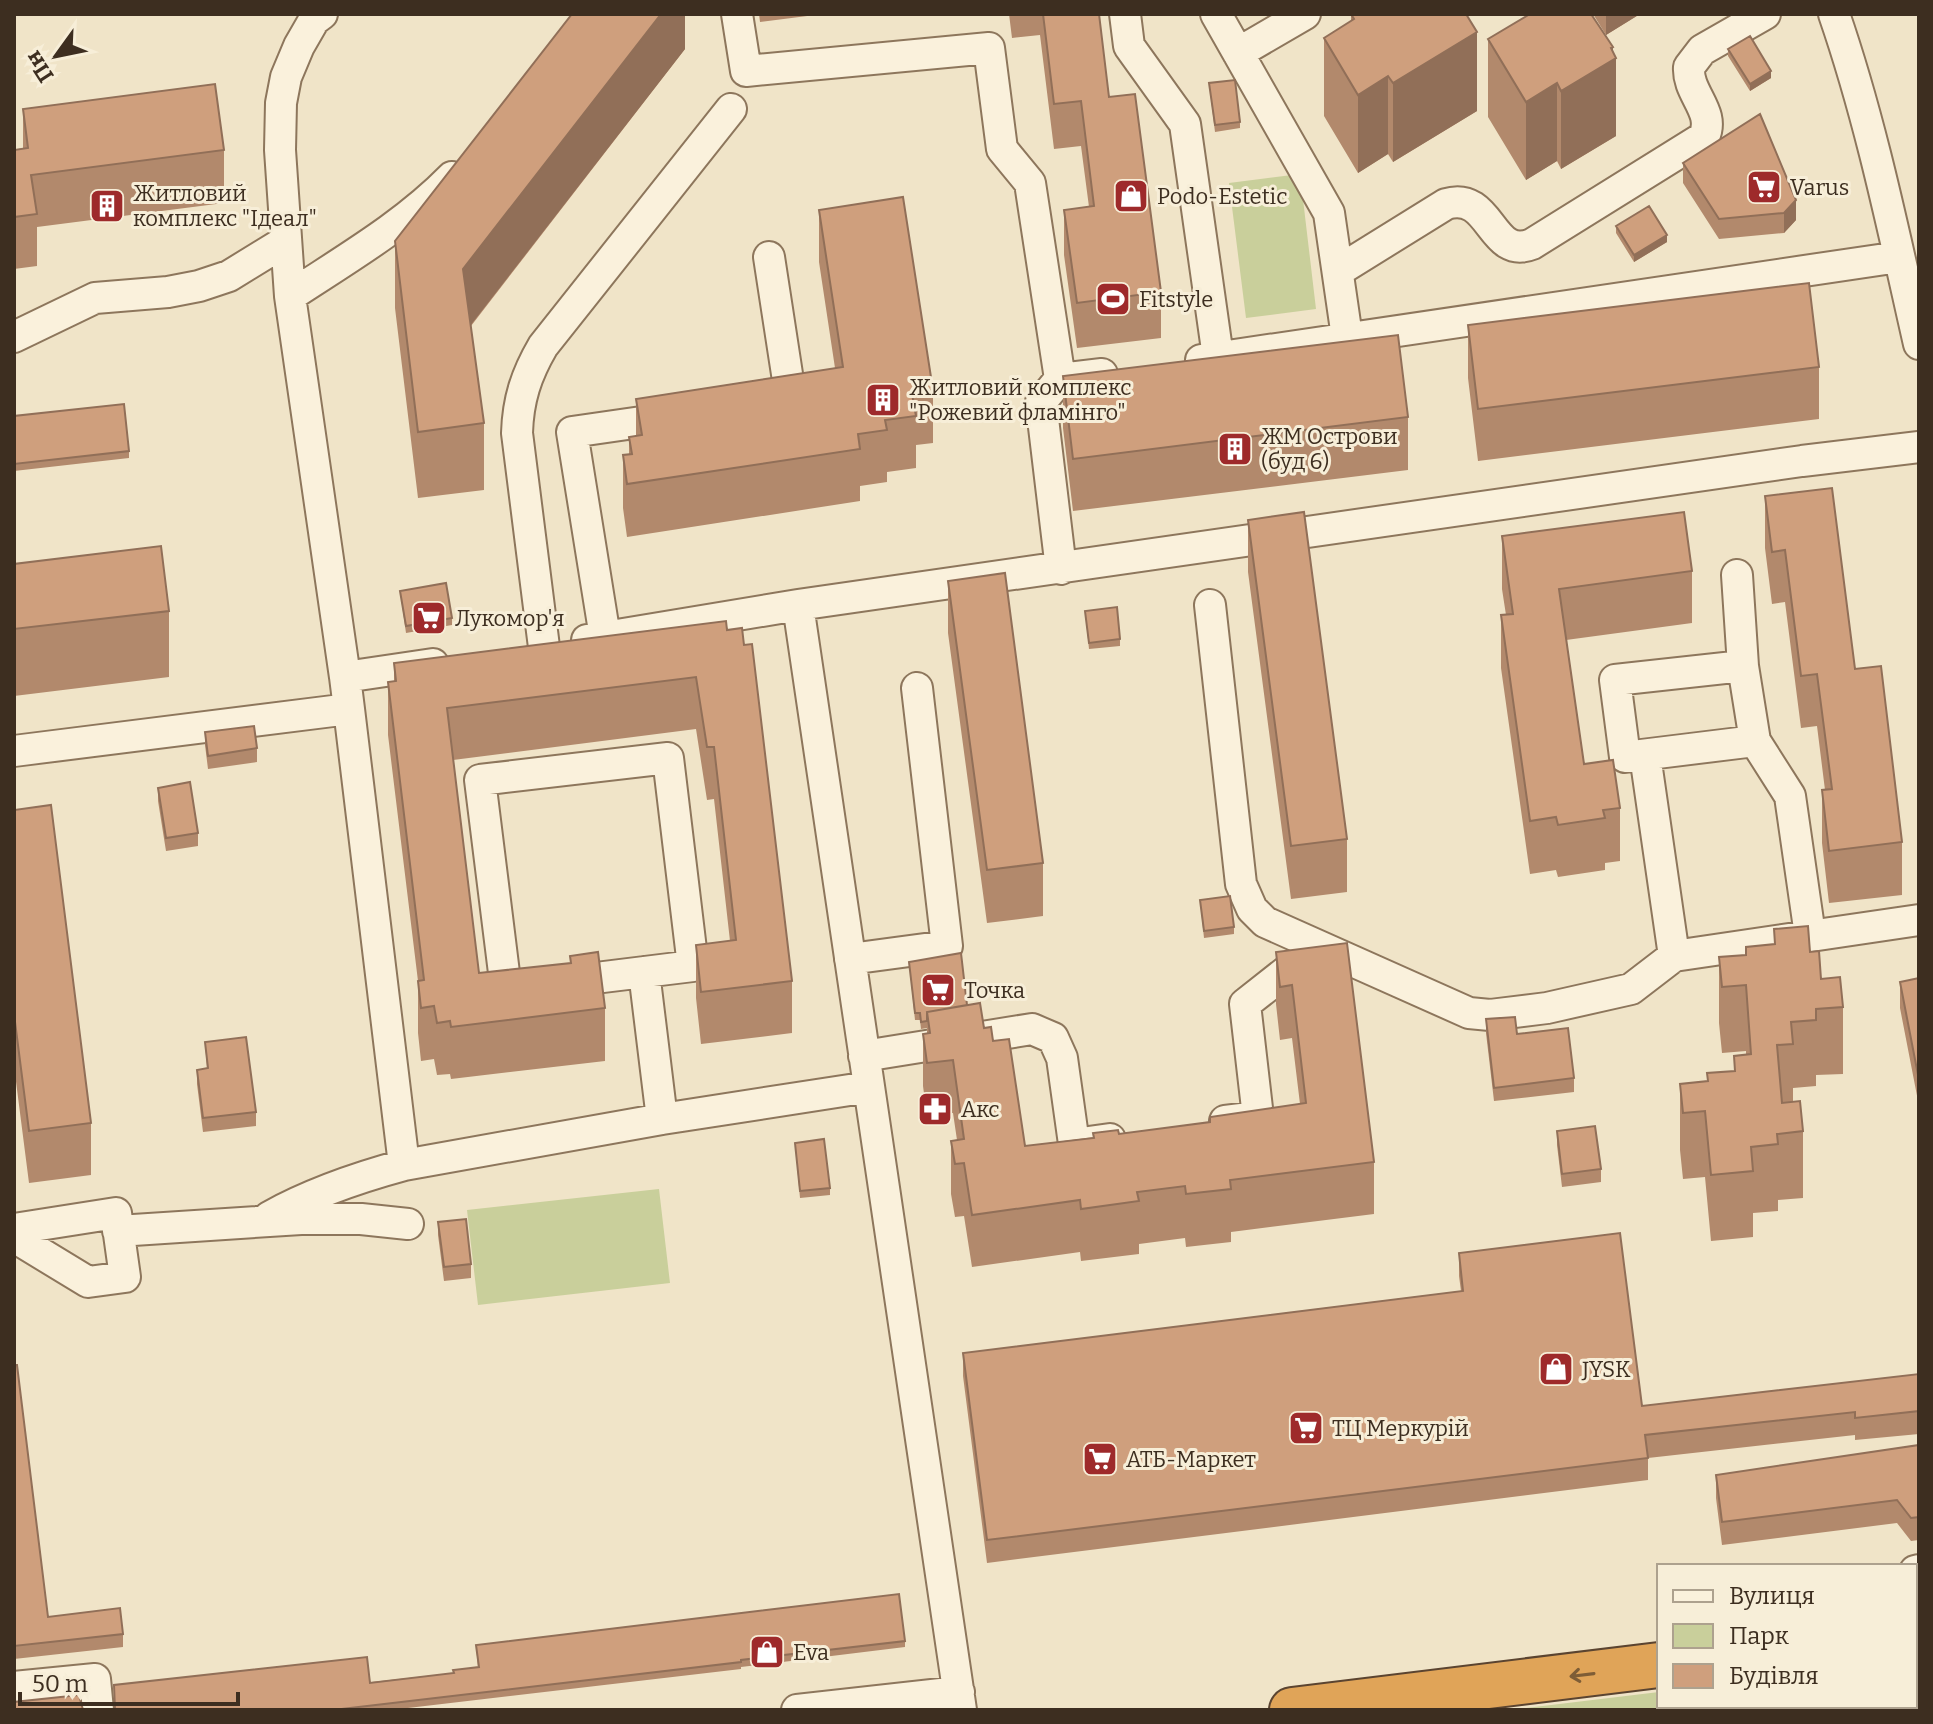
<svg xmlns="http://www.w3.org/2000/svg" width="1933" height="1724" viewBox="0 0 1933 1724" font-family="Bitter,serif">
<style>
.green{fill:#c9cf9b}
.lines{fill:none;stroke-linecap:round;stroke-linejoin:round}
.minor-casing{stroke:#8d765c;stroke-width:34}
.highway-casing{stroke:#5b4430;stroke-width:48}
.minor{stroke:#faf1dc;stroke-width:30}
.highway{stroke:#e0a458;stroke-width:44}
.wall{fill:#b2896c}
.shaded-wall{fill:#916f58}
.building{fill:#cf9f7d;stroke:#916f58;stroke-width:2}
.oneway{stroke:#7e5d36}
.labels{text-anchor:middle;stroke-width:6;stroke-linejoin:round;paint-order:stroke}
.poi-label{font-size:22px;fill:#3d2e20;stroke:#f7eed8;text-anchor:start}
</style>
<rect width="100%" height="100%" fill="#f0e4c8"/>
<path class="green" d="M1300,174L1316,309L1246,318L1229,183Z
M659,1189L670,1283L478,1305L467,1210Z
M1659,1692V1706H1726L1693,1710H1510Z"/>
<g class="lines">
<g class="minor-casing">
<path id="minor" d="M322,14L314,20L299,46L286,77L281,103L280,150L290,296L345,677
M737,14L746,71L989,48L1002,149L1030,183L1060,379
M1125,14L1129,46L1185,124L1218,357
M1216,14L1329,213L1347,337
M1834,14C1871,121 1894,234 1919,344
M1238,53L1305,14
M769,257L791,400L775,403
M1338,271L1446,204C1492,190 1490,261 1532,244L1704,137C1716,111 1687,94 1689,67L1702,50L1765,14
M290,296C346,259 405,225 452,177
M14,337L95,298L168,292L199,286L229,276L286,241
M1201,360L1899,257
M1061,569L1041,402L1060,379L1102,374
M1737,575L1743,666L1755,741L1790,796L1810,935
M798,605L961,1710
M1210,605L1241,884L1252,909L1265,922L1469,1013L1490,1015L1547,1008L1631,989L1674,956L1919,920
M605,637L572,432L676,417
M587,640L798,605L1802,461L1919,447
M544,647L517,433C518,400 526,375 543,346L731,109
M1743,666L1615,680L1625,757L1755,741
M349,709L404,1165L662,1119L869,1087
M14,751L349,709L345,677L433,664
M1645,755L1674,956
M668,758L693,966L506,989L480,780Z
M850,959L947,946L917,688
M644,972L662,1119
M864,1056L1032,1029L1053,1038L1062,1058L1074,1144L1110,1139
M1225,1121L1258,1117L1245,1004L1306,956
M269,1217C312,1193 356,1178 404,1165
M14,1229L116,1213L125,1277L88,1282L14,1237
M118,1231L301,1219H361L408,1224
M1915,1571L1919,1570
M14,1687L95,1679L98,1710
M797,1710L959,1692"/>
</g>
<g class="highway-casing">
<path id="highway" d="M1915,1634L1919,1633
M1292,1710L1659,1665"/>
</g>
<use href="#minor" class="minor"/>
<use href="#highway" class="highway"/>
</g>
<path class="wall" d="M685,14V49L471,326L484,423V490L418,498L395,308V241Z
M759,14H823L760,22Z
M1009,14H1099L1109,97L1161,292V338L1077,348L1064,255V210L1089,207L1081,146L1054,149L1040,35L1012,38Z
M1351,14L1477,111L1393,162L1388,154L1358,173L1324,116V38L1351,21Z
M1593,14H1640L1606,35Z
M1488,39L1613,52L1616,136L1561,169L1557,161L1526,180L1488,117Z
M1728,49L1771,78L1750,91L1728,56Z
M1209,83L1240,122V128L1215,132Z
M23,109L224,150V203L37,227V266L14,269V150L23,148Z
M1760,114L1796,220L1784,233L1719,239L1683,183V163Z
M819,210L933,390V443L916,445V468L887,472V482L860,486V501L627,537L623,508V455L629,454V437L636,436V399L835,368L819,262Z
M1616,226L1667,242L1634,262L1616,233Z
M1468,325L1819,367V419L1478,461L1468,378Z
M1063,376L1408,417V470L1073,511L1063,428Z
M14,416L129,451V458L14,471Z
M1765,496L1855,669L1902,842V895L1829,903L1822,843V790H1825L1817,726L1801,728L1785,602L1772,604L1765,548Z
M1248,520L1347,839V892L1291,899L1248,572Z
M1502,536L1692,571V623L1566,640L1584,764L1620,808V861L1605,863V870L1558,877L1556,870L1530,874L1501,668V615H1506L1502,589Z
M14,564L169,611V677L14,696Z
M948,581L1043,863V916L987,923L948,633Z
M400,591L452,618V625L406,633Z
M1085,611L1120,639V646L1089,649Z
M726,621L792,981V1033L701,1044L696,998V945L730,941L714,799L707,800L696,729L453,760L479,973L570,963V956L605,1008V1061L451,1079L450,1074L437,1075L434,1059L421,1061L418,1033V981L388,735V682H394V663Z
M205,732L257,748V762L208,769L205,745Z
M158,788L198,833V846L166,851L158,801Z
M14,810L91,1123V1175L29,1183L14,1066Z
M1200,900L1234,927V934L1204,938Z
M1774,929L1810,952L1821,979L1843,1007V1074L1816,1075V1086L1793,1088V1102L1803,1131V1198L1778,1200V1211L1753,1213V1237L1711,1241L1705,1177L1683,1179L1680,1150V1084L1707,1081V1073L1734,1071V1056L1746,1055V1051L1722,1053L1719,1023V957L1746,955V947L1774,945Z
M1276,952L1374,1162V1214L1231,1232V1242L1186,1247L1185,1238L1139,1244V1254L1081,1261L1080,1252L972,1267L964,1216L955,1217L951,1194V1141L957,1140L953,1113L927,1116L923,1086V1034L927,1033V1028L921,1029L920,1020H915L909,962L967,1005L993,1041L1025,1146L1210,1122L1300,1104L1292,1038L1280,1040L1276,1004Z
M1919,978V1106L1900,1008V982Z
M1486,1019L1517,1034L1574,1078V1092L1494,1101L1486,1033Z
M205,1042L256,1112V1126L203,1132L197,1084V1070L207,1069Z
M1557,1131L1601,1169V1182L1562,1187L1557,1145Z
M795,1143L830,1188V1195L800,1198Z
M438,1222L471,1264V1278L444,1281L438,1235Z
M1459,1253L1642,1406L1919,1374V1434L1855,1440V1435L1648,1458V1480L987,1563L963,1376V1353L1461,1291L1459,1276Z
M14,1365L48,1617L123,1634V1647L14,1659Z
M1919,1445V1540L1911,1541L1897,1523L1722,1545L1716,1498V1475Z
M905,1641V1647L741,1667V1669L391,1710H115L454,1673L478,1668L476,1645Z"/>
<path class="shaded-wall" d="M661,14H685V49L463,335V269Z
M1606,14H1640L1606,35Z
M1477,32V111L1393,162V83Z
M1613,47V60L1616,58V136L1561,169V91Z
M1771,71V78L1750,91V84Z
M1388,76V154L1358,173V95Z
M1557,83V161L1526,180V102Z
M1796,200V220L1784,233V213Z
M1667,235V242L1634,262V255Z"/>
<path class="building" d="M572,14H661L463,269L484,423L418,432L395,241Z
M1043,14H1099L1109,97L1135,94L1161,292L1077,303L1064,210L1094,206L1081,101L1054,104Z
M1351,14H1466L1477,32L1393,83L1388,76L1358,95L1324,38L1354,19Z
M1530,14H1591L1613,47L1611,48L1616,58L1561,91L1557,83L1526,102L1488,39Z
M1750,36L1771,71L1750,84L1728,49Z
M1235,80L1240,122L1215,125L1209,83Z
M215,84L224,150L31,175L37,214L14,217V150L28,148L23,109Z
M1760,114L1796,200L1784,213L1719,219L1683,163Z
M903,197L933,390L912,394L916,416L885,420L887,430L858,434L860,449L627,484L623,455L632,454L629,437L642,435L636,399L843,367L819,210Z
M1649,206L1667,235L1634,255L1616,226Z
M1809,283L1819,367L1478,409L1468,325Z
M1398,335L1408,417L1073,459L1063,376Z
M124,404L129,451L14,464V416Z
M1832,488L1855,669L1881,666L1902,842L1829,851L1822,790L1832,789L1817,674L1801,676L1785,550L1772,552L1765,496Z
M1304,512L1347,839L1291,846L1248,520Z
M1684,512L1692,571L1559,589L1584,764L1613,760L1620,808L1603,810L1605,818L1558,825L1556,817L1530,821L1501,615L1513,614L1502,536Z
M161,546L169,611L14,629V564Z
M1005,573L1043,863L987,870L948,581Z
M446,583L452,618L406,626L400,591Z
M1117,607L1120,639L1089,643L1085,611Z
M726,621L727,630L742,628L744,645L752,644L792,981L701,992L696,945L736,940L714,747H707L696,677L447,708L479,973L571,963L570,956L598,952L605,1008L451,1027L450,1021L437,1023L434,1006L421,1008L418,981L424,980L388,682L396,681L394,663Z
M254,726L257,748L208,756L205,732Z
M190,782L198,833L166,838L158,788Z
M51,805L91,1123L29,1131L14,1014V810Z
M1230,896L1234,927L1204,931L1200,900Z
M1808,926L1810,952L1819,951L1821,979L1840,977L1843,1007L1816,1009V1020L1791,1022L1793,1044L1777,1045L1782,1103L1800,1101L1803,1131L1777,1134L1778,1144L1751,1147L1753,1171L1711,1175L1705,1111L1683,1113L1680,1084L1708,1081L1707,1073L1735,1071L1734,1056L1751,1054L1746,985L1722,987L1719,957L1746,955V947L1775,944L1774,929Z
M1347,943L1374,1162L1230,1180L1231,1189L1186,1194L1185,1186L1137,1192L1139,1201L1081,1209L1080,1200L972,1215L964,1163L955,1164L951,1141L964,1139L953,1060L927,1063L923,1034L930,1033L927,1012L980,1003L984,1028L991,1027L993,1041L1009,1039L1025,1146L1094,1138L1093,1133L1118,1130L1119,1134L1210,1122V1117L1306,1103L1292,985L1280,987L1276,952Z
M961,953L967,1005L927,1012V1021L921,1022L920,1013H915L909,962Z
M1919,978V1080L1900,982Z
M1515,1017L1517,1034L1568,1028L1574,1078L1494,1088L1486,1019Z
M246,1037L256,1112L203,1118L197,1070L208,1068L205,1042Z
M1595,1126L1601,1169L1562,1174L1557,1131Z
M824,1139L830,1188L800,1191L795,1143Z
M466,1219L471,1264L444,1267L438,1222Z
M1620,1233L1642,1406L1919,1374V1411L1855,1418V1412L1645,1435L1648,1458L987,1540L963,1353L1463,1291L1459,1253Z
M14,1365H17L48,1617L120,1608L123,1634L14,1646Z
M1919,1445V1517L1911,1518L1897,1500L1722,1522L1716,1475Z
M899,1594L905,1641L741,1660V1662L333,1710H115L114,1685L367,1657L370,1683L454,1673L453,1670L479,1667L476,1645Z
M79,1695L83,1710H14V1702Z"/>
<defs><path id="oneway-shaft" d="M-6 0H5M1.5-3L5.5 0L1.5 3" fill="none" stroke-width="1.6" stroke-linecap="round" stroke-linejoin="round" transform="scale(2)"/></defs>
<use class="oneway" href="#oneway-shaft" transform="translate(1582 1675) rotate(173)"/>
<defs>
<g id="supermarket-square" transform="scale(1.8)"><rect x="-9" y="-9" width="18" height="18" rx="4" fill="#9e2a2b" stroke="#f7eed8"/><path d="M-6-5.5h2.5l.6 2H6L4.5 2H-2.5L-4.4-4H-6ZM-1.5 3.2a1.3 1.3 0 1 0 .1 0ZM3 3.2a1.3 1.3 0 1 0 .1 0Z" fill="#fff"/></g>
<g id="shop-square" transform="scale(1.8)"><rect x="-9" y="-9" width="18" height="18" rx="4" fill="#9e2a2b" stroke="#f7eed8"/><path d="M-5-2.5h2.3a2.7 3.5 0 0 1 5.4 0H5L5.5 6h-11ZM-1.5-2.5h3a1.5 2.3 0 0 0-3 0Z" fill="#fff"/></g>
<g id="building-square" transform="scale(1.8)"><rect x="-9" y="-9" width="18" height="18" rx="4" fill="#9e2a2b" stroke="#f7eed8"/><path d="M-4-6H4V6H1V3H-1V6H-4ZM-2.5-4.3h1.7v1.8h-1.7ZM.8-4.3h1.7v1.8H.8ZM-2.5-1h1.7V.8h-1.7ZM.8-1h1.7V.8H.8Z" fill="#fff"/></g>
<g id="stadium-square" transform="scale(1.8)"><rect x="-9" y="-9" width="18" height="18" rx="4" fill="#9e2a2b" stroke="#f7eed8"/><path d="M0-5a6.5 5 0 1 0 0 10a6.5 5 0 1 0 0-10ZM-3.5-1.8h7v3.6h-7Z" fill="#fff"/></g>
<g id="pharmacy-square" transform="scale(1.8)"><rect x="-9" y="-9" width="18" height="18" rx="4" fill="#9e2a2b" stroke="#f7eed8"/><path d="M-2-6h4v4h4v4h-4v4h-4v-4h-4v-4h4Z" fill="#fff"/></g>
</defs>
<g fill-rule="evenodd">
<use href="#supermarket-square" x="1764" y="187"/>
<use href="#shop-square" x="1131" y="196"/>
<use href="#building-square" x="107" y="206"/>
<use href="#stadium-square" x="1113" y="299"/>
<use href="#building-square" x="883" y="400"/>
<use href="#building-square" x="1235" y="449"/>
<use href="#supermarket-square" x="429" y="618"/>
<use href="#supermarket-square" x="938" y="990"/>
<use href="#pharmacy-square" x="935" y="1109"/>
<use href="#shop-square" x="1556" y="1369"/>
<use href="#supermarket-square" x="1306" y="1428"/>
<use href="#supermarket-square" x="1100" y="1459"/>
<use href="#shop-square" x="767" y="1652"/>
</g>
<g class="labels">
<g class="poi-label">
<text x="1790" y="195">Varus</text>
<text x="133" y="201">Житловий<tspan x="133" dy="25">комплекс "Ідеал"</tspan></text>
<text x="1157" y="204">Podo-Estetic</text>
<text x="1139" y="307">Fitstyle</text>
<text x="909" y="395">Житловий комплекс<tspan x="909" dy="25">"Рожевий фламінго"</tspan></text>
<text x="1261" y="444">ЖМ Острови<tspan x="1261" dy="25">(буд 6)</tspan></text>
<text x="455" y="626">Лукомор'я</text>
<text x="964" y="998">Точка</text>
<text x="961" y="1117">Акс</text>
<text x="1582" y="1377">JYSK</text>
<text x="1332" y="1436">ТЦ Меркурій</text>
<text x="1126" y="1467">АТБ-Маркет</text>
<text x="793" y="1660">Eva</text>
</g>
</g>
<rect width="1933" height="1724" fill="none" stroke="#3d2e20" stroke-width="32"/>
<rect x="1657" y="1564" width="260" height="144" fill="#f7eed8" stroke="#ada18e" stroke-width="2"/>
<rect x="1673" y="1590" width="40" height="12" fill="#faf1dc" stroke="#ada18e" stroke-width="2"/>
<text x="1729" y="1604" font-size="24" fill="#3d2e20">Вулиця</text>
<rect x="1673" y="1624" width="40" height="24" fill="#c9cf9b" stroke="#ada18e" stroke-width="2"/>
<text x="1729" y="1644" font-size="24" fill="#3d2e20">Парк</text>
<rect x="1673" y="1664" width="40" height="24" fill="#cf9f7d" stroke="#ada18e" stroke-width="2"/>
<text x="1729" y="1684" font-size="24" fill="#3d2e20">Будівля</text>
<g transform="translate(56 56) rotate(237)" stroke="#f7eed8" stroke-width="6" paint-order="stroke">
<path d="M0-6L14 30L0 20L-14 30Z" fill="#3d2e20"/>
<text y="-12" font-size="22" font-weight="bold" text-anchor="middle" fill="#3d2e20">Пн</text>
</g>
<path d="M20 1692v12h218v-12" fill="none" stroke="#3d2e20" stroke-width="4"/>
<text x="32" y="1692" font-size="24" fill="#3d2e20" stroke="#f7eed8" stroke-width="6" paint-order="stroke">50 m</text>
</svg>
